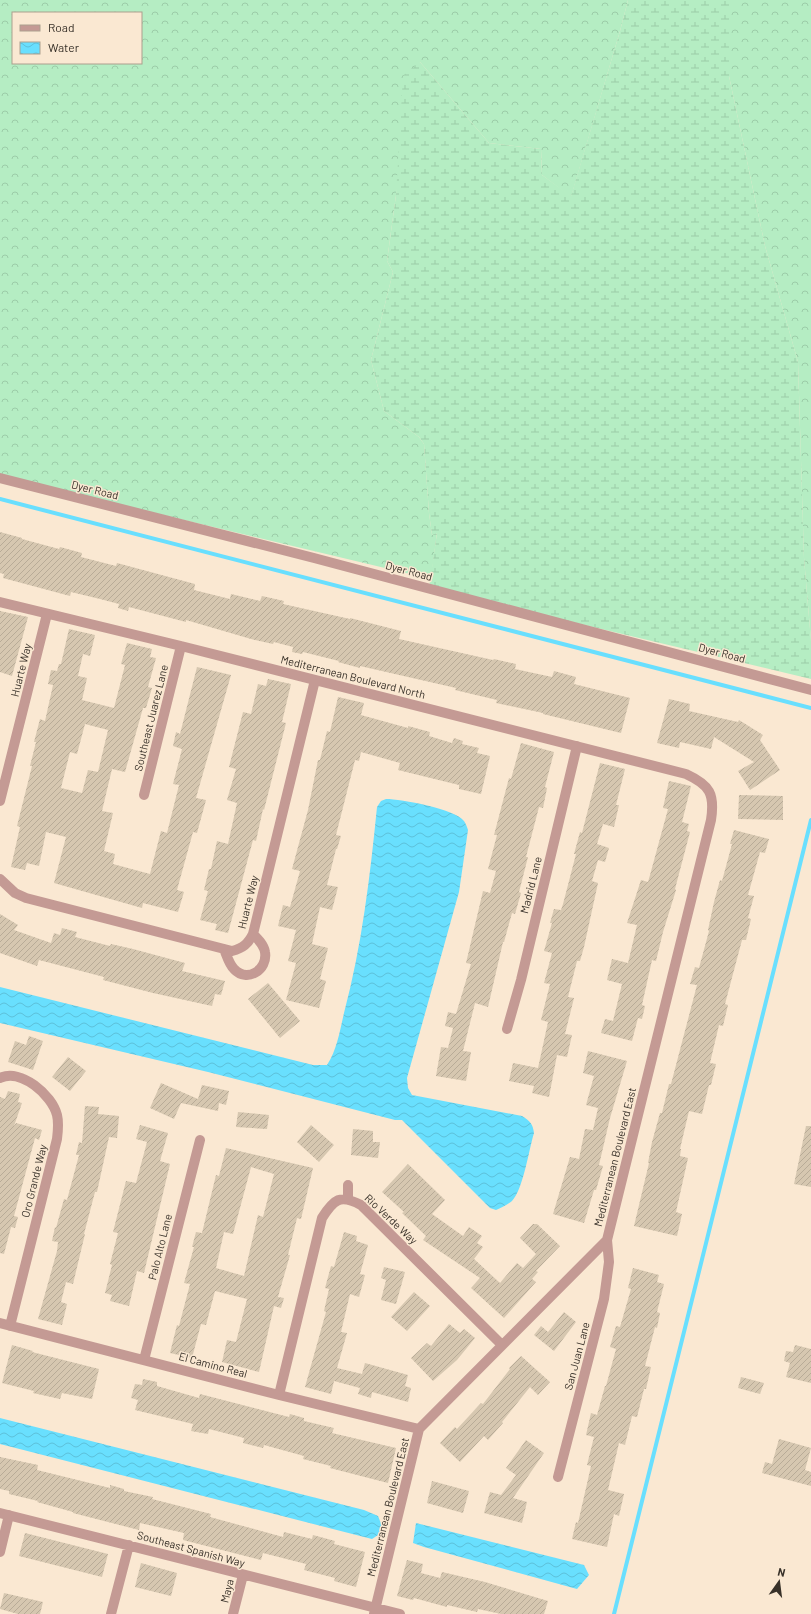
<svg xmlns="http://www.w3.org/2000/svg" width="811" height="1614" viewBox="0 0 811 1614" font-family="Barlow,sans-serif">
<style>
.forest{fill:url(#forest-crowns);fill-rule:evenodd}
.wetland{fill:url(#wetland-marsh)}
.water{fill:url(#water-waves)}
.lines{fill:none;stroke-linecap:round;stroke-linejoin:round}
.stream{stroke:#69dffe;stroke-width:4}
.building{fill:url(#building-hatch);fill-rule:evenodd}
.minor{stroke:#c49a94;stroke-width:10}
.labels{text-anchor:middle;stroke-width:3;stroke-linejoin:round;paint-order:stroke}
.street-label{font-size:11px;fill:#383129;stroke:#fae8d2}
</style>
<defs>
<pattern id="forest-crowns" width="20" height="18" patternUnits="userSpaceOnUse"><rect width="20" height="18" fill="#b5edc3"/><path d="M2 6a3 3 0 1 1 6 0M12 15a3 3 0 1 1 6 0" fill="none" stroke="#9ccca8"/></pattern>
<pattern id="wetland-marsh" width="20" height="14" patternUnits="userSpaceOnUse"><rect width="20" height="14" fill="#b5edc3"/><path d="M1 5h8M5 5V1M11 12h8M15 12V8" fill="none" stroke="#9ccca8"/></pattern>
<pattern id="water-waves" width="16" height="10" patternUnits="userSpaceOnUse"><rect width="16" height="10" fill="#69dffe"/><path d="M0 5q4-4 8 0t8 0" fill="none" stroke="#5cc0da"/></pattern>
<pattern id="building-hatch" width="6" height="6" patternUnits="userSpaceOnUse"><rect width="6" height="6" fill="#d6c7b0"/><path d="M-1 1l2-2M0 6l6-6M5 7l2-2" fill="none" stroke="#b8ab97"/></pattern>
</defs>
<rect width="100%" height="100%" fill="#fae8d2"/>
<path class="forest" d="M0,0H628L620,31L571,197L542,175L541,149L489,143L420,62L396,195L387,261L393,272L371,360L384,411L419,437L424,444L429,513L432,535L437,532L431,579L0,476ZM13,13H141V63H13Z
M729,0H811V641L804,558L798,362L765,246L729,76Z"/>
<path class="wetland" d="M628,0H729V76L765,246L798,362L804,558L811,641V679L429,588L437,533L432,535L429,513L424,444L419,437L384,411L371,360L393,272L387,261L396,195L403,76L420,62L489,143L541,149L542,175L571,196L620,31Z"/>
<path class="water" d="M386,799C401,799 455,809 464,821C466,824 467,827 468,830L459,892L407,1078L408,1088L412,1095L522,1116C530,1121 533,1124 534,1133C529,1149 523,1190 512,1201C507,1205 501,1208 496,1210L490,1208L402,1120H395L208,1072L0,1023V987L313,1065H327C337,1050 340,1030 344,1013C362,945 370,877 377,807L381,801Z
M0,1418L364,1510L378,1516L384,1531L372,1539L0,1444Z
M416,1523L584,1565L589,1575L577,1589L424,1547L413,1543Z"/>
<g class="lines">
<path class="stream" d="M0,499L811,708
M614,1614L811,820"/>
</g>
<path class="building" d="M0,532L22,538V539L59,549L60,547L82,553L81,557L116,566L117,563L195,584L194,590L230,599L231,594L260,601L262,596L284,601L283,604L350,619V618L401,631L399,639L493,660L494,659L516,664L515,669L552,677L554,671L576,677L574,684L630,698L621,733L543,714V713L496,703L497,700L455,690L456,688L360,666V668L338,662L339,661L303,652L302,654L292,652L293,647L274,642L273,644L251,639L186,620V622L129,607L128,611L118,608L119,604L100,599L71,592L70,596L3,578L4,574L0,573Z
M0,611L28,617L12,676L0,672Z
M69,629L95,635L90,656L83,654L78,676L87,678L82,700L114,708L125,665L121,664L127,643L152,649L150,657L156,658L148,687L152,688L146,708H143L125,772L112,769L102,811L113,813L104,851L115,854L113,864L150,874L161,831L167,833L179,785L173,784L182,749L173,746L176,732L180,734L197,667L231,675L196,798L206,800L197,833L193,832L177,890L184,892L178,912L143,903L142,908L54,883L66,837L46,832L39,866L27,863L25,870L11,867L20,827L17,826L32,766H30L36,742H34L40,719L45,721L53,685L48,684L51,670L57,671L59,664H61ZM85,724L108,730L98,772L88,770L82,793L61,788L70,752L77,754Z
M268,679L291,684L282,722L286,723L264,810L263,809L256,841L253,840L228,933L215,930L217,924L200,920L208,891L204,890L209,869H211L217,841L228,844L237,803L227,800L236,769L229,767L243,712L251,714L258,684L266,686Z
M338,697L364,703L361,715L408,728V726L430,732L429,736L452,743L454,738L463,741L462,744L479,748L477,753L490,756L481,794L459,789V785L398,770L400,763L361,752L359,761L355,760L336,835L341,836L337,849H336L327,885L338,887L332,910L320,907L312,944L328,948L320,979L326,981L319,1008L286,1000L296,963L288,961L296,930L278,926L283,905L290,907L300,871L292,869L308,810L318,760H320L327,731L330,732Z
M669,699L690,704L689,711L738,722L739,720L763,735L760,740L780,770L750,790L738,771L754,762L714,737L711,749L680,742L679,748L657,743Z
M521,743L554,752L545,787L547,788L543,808L539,807L526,857H528L519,892L521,893L515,914L512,913L504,942H503L488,1007L475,1003L463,1051L471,1052L466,1081L436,1076L441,1047L448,1048L453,1028L445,1026L448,1012L456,1014L471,964L466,963L483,891L490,893L496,871L488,869L497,835H494L509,778L511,779Z
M600,763L625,769L616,805H619L614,827L603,824L597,844L609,848L605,862L598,860L592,881L598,883L584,947L580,961H577L568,997L574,998L565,1034L572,1035L567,1057L557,1055L549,1097L532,1093L534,1086L509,1081L513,1063L538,1068L548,1022L541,1020L550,984L544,983L552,953L544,951L552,923H550L554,909L561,910L563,904L576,854H574L580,832L582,833Z
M669,781L691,786L682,822L689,824L687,831L690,832L675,889L676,890L663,932L656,961L652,960L642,1005L645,1006L642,1019L638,1018L632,1041L601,1033L605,1019L613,1021L622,984L607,980L612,959L628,963L637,925L627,923L641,880L648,882L650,875L668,809L663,808Z
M739,795L783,796V820L738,819Z
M734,830L769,839L765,853L760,852L748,895L754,896L748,918L751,919L746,940H742L725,1004L728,1005L723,1026L719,1025L710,1063L716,1064L711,1085H709L702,1114L689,1111L680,1149H681L680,1156L688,1158L676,1212L682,1214L677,1236L634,1226L649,1163H648L652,1142L660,1113H662L669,1084H671L697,985L690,984L695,967L699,968L709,931L708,930L714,902L720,880L722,881L732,844H730Z
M0,914L18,925L14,930L51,943L54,933L60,935L62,928L77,932L75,937L110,946L111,944L133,949L185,963L182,971L225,981L221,995L215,994L212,1006L153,993L103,980L104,977L39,960L37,966L0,953Z
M268,983L300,1021L280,1038L248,999Z
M29,1036L43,1041L33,1070L8,1062L15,1041L26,1045Z
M588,1051L627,1061L610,1118L599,1165L603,1166L596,1190H594L584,1223L553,1214L570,1157L579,1159L585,1129L593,1130L598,1108L586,1105L594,1076L583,1073Z
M68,1057L86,1071L70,1091L52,1077Z
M161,1083L198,1099L202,1085L229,1091L226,1105L219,1103L218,1111L181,1103L174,1119L150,1108Z
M8,1091L20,1094L18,1102L22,1103L14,1126L16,1123L42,1130L39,1140L35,1138L14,1216L18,1217L15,1228L11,1227L4,1254L0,1253V1097L5,1099Z
M85,1106L99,1107L98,1114L119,1116L117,1138L109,1137L97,1192H95L84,1234H85L73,1284L66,1282L61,1302L67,1304L62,1325L38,1319L57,1251L58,1242L52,1241L55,1227L56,1228L64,1199L67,1200L79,1155H76L79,1142L82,1143Z
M238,1112L269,1115L267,1129L236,1127Z
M140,1125L168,1133L160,1161L170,1164L144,1273L137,1271L129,1306L110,1301L112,1295L105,1293L112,1265L110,1264L118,1233L113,1232L126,1181L136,1183L147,1142L136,1139Z
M311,1125L334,1145L319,1162L297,1142Z
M806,1126H811V1187L794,1184Z
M353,1129L373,1131V1142H380L378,1158L351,1155Z
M226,1148L313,1168L301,1219L297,1218L288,1255H290L278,1297L284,1298L281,1308L274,1306L259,1372L222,1362L227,1340L236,1342L247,1299L215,1291L206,1325L201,1324L192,1358L170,1353L177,1325L179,1326L190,1284L184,1283L194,1247H192L196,1232L202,1233L216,1175L219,1176ZM251,1167L274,1174L263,1217L258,1215L244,1276L216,1268L224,1232L233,1234Z
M408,1164L445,1200L432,1214L463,1236L469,1227L482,1236L477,1243L483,1247L474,1259L500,1283L517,1263L523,1268L536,1254L520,1238L533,1224H537L560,1246L536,1271L538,1272L532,1279L536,1282L504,1318L471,1288L480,1278L423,1240L426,1236L402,1213L404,1212L382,1192Z
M344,1232L357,1236L356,1241L368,1245L360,1274L365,1275L359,1297L350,1294L341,1332L347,1333L337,1368L362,1374L365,1363L408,1375L405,1386L411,1388L408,1402L372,1392L371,1398L358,1394L360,1388L334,1381L331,1394L305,1387L326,1312L324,1311L329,1289L325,1288L331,1266L334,1267Z
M384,1267L405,1272L396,1304L381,1300L386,1280L381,1278Z
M633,1268L659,1275L657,1282L664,1284L657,1312L660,1313L657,1328L655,1327L645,1366L651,1367L646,1389H644L637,1417L632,1416L625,1445L619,1443L608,1490L624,1494L619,1516L614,1514L607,1547L572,1539L576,1522L578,1523L591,1466L587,1465L594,1437L586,1435L591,1413L597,1415L605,1386H606L616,1349L610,1347L616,1326L620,1327L631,1289L628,1288Z
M414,1292L430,1306L407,1331L391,1317Z
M564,1312L576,1322L554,1351L534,1335L541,1326L548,1332Z
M449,1324L460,1333L464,1329L475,1338L457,1360L433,1381L411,1358L427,1343L431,1346Z
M12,1345L33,1351L32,1352L99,1369L92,1399L62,1393L60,1399L33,1393L34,1391L2,1383Z
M795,1345L811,1349V1383L786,1377L790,1363L784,1361L786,1351L793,1352Z
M521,1356L550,1382L538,1395L530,1387L502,1422L503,1423L488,1440L484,1436L460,1462L440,1443L455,1427L457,1429L481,1403L483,1404L510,1369L509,1368Z
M741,1377L764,1383L760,1394L738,1388Z
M143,1379L157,1382V1386L199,1398L200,1394L289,1417L290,1414L304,1418V1421L334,1428L332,1433L396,1448L388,1483L330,1468L331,1466L303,1459L304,1456L264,1445L263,1448L243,1443L244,1438L209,1429L208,1434L191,1431L193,1424L135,1410L138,1400L131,1398L135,1384L142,1385Z
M779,1439L811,1448L805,1470L811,1472V1486L762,1473L765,1462L772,1464Z
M526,1440L544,1453L513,1498L527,1502L522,1523L484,1513L490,1492L501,1495L516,1475L506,1468Z
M0,1457L38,1465L37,1470L110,1488V1485L124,1489V1491L153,1497L152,1499L211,1514L210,1517L283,1537L284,1532L312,1539L313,1535L335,1541L334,1544L365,1552L356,1587L334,1581L335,1578L304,1570L306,1564L263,1553L261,1560L183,1540L184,1533L140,1523L139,1530L73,1513V1512L37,1502L38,1501L9,1494V1491L0,1489Z
M432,1481L469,1491L463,1513L427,1503Z
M25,1533L108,1554L102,1577L19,1556Z
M407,1560L423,1564L421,1573L440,1578L442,1572L485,1582L548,1601L544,1614H501L478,1609L477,1612L447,1605V1607L414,1598L413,1600L397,1596Z
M141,1563L177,1573L171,1596L135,1587Z
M4,1593L43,1602L40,1614H18L0,1609Z"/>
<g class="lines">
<path class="minor" d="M0,478L314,558L811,690
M0,602L181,646L686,774C710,785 715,794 711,820L607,1240L419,1429L374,1614
M144,795L181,646
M0,801L47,614
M0,879L15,893L26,898L232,951C243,948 248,944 253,934L315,680
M224,949C227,956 229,964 234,969C247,983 268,970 265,952C264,945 258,939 253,934
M507,1029L521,980L577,746
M0,1078C21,1068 52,1095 57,1115C59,1123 58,1131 57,1139L10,1326
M348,1185V1198
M0,1323L279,1395L419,1429
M144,1360L200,1140
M279,1395L322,1218C334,1199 340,1194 361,1205L502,1345
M558,1477L604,1299L609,1262L607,1240
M0,1513L400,1614
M0,1552L9,1515
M111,1614L129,1545
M233,1614L243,1575"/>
</g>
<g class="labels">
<g class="street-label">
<text transform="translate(95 490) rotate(14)" y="4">Dyer Road</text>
<text transform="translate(409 571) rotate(15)" y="4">Dyer Road</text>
<text transform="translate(722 653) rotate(15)" y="4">Dyer Road</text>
<text transform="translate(21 670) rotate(-76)" y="4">Huarte Way</text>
<text transform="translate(353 677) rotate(14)" y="4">Mediterranean Boulevard North</text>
<text transform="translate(151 718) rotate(-76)" y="4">Southeast Juarez Lane</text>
<text transform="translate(531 885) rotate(-76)" y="4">Madrid Lane</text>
<text transform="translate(248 902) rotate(-76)" y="4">Huarte Way</text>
<text transform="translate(615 1157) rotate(-76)" y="4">Mediterranean Boulevard East</text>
<text transform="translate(34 1181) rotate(-76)" y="4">Oro Grande Way</text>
<text transform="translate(391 1219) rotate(43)" y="4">Rio Verde Way</text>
<text transform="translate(160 1247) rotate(-76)" y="4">Palo Alto Lane</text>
<text transform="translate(577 1356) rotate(-75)" y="4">San Juan Lane</text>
<text transform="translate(213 1365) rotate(15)" y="4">El Camino Real</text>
<text transform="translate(388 1507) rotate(-76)" y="4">Mediterranean Boulevard East</text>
<text transform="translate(191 1549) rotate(15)" y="4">Southeast Spanish Way</text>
<text transform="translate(227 1591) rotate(-76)" y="4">Maya</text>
</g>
</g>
<rect x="12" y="12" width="130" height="52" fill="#fae8d2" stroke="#ac9f8e"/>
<rect x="20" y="25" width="20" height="6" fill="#c49a94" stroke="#ac9f8e"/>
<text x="48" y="32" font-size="12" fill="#383129">Road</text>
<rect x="20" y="42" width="20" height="12" fill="url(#water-waves)" stroke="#ac9f8e"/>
<text x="48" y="52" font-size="12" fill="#383129">Water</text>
<g transform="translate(779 1582) rotate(14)" stroke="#fae8d2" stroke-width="3" paint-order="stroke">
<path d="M0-3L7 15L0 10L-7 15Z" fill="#383129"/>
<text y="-6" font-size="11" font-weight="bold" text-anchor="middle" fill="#383129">N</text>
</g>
</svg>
